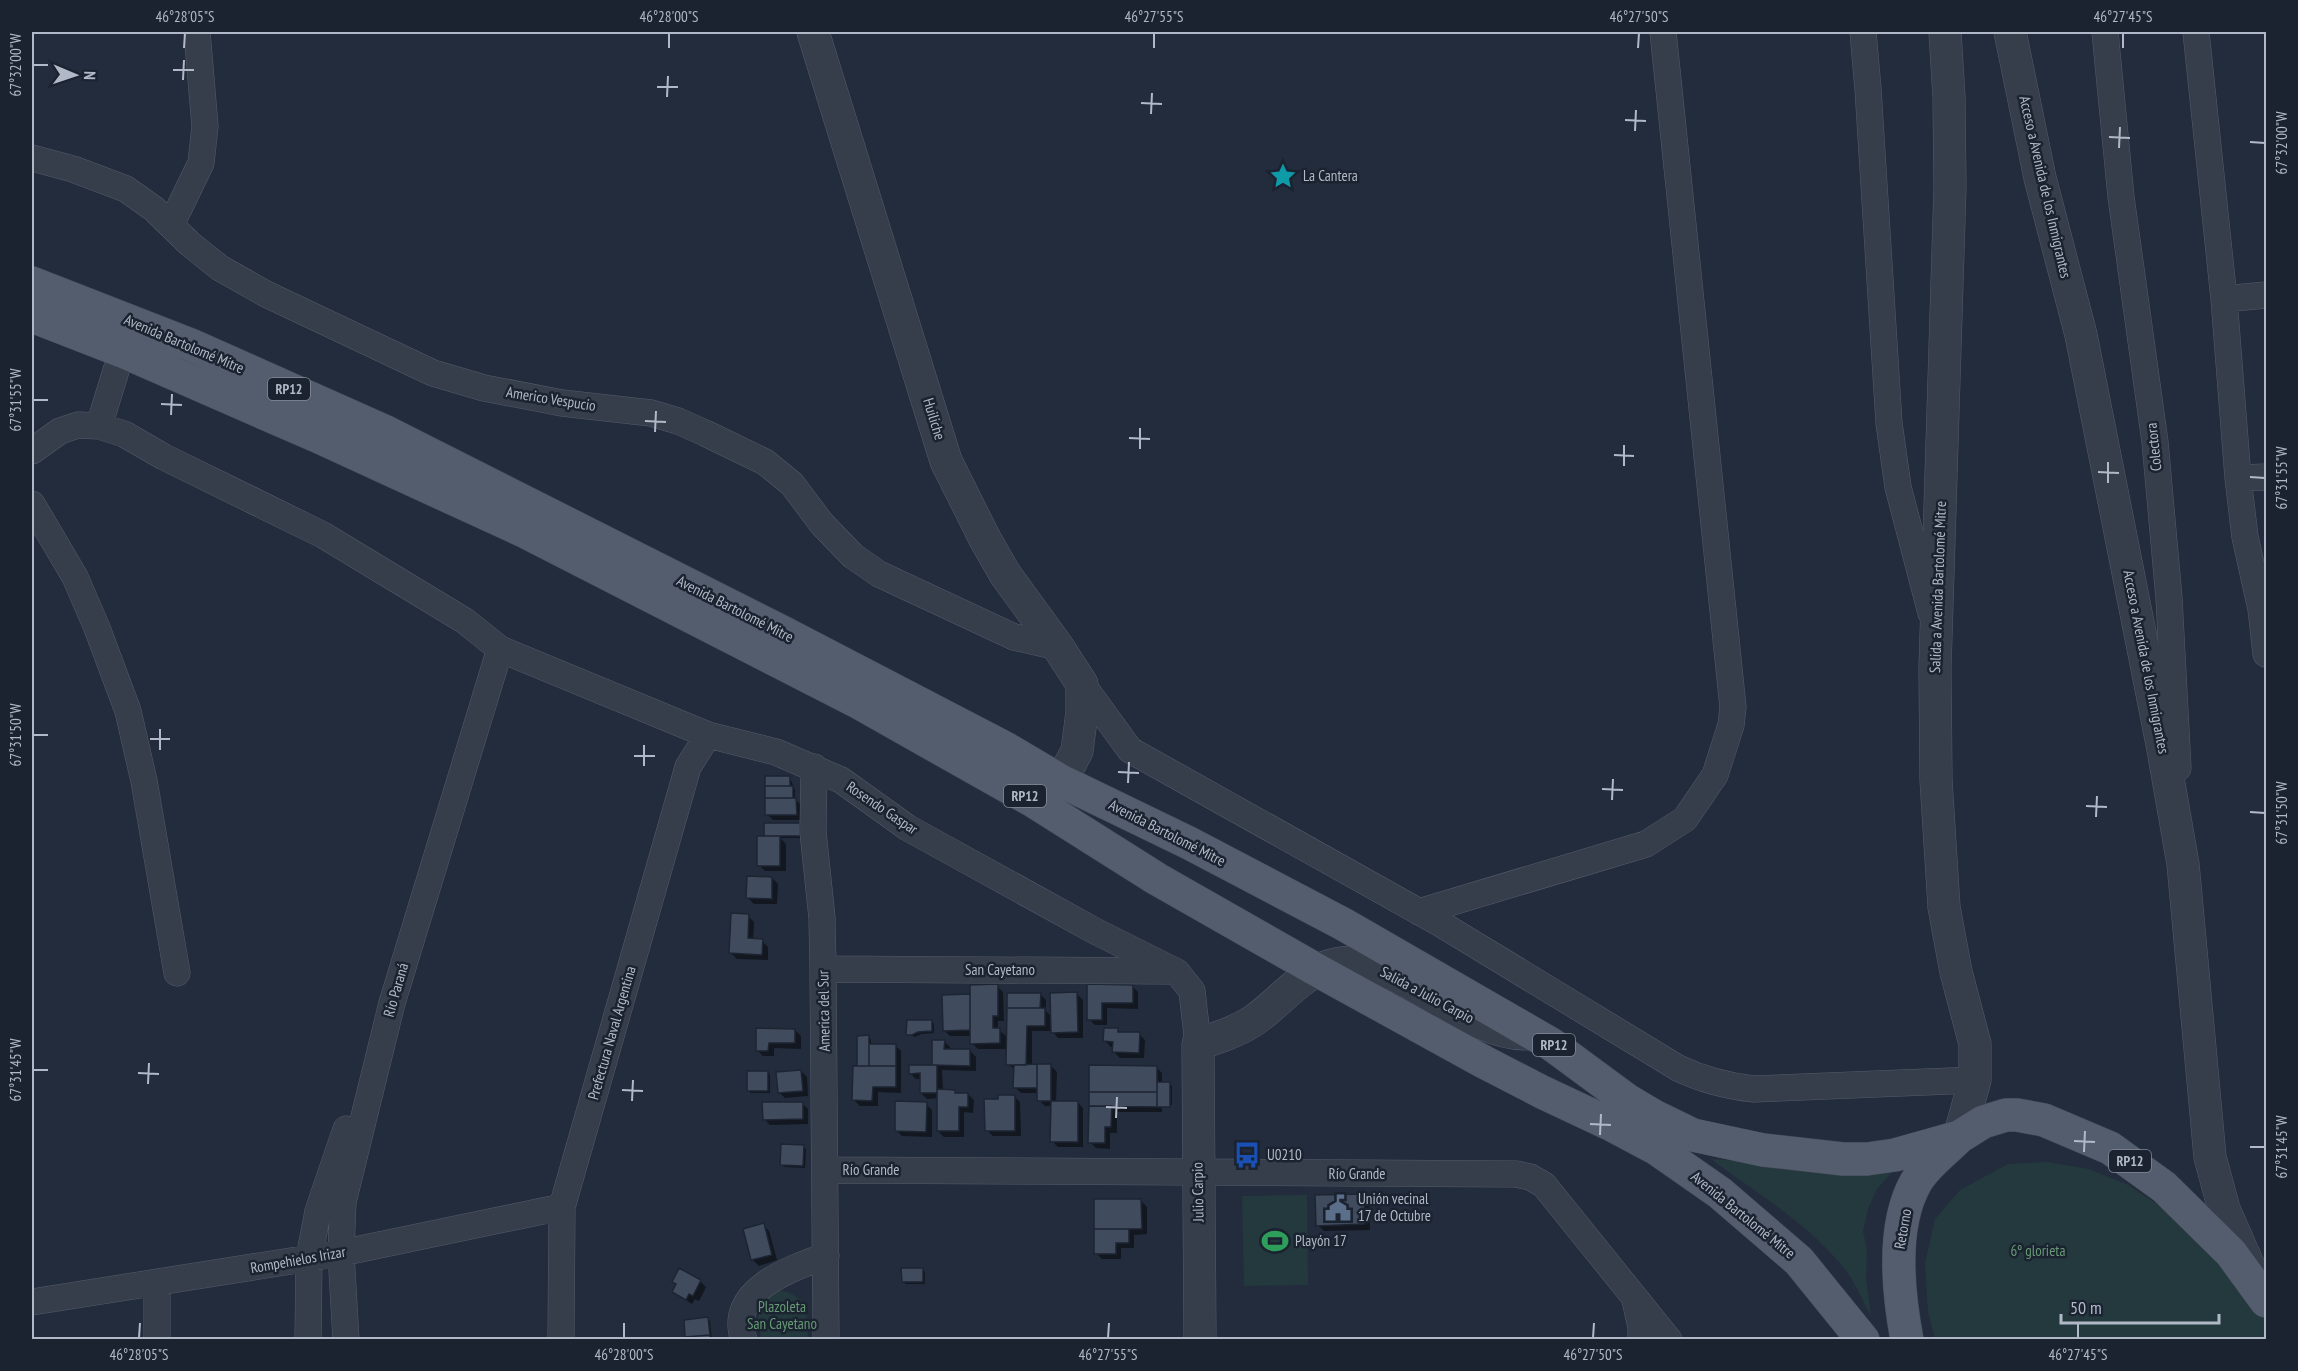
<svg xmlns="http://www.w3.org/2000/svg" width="2298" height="1371" viewBox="0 0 2298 1371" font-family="'PT Sans Narrow',sans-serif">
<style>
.green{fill:#24393d}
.shadow{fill:#0007}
.building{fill:#414b5e;stroke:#1d2533;stroke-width:1.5}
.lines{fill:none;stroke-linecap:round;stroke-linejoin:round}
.minor-casing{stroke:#545c6a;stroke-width:27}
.tertiary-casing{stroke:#545c6a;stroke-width:33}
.primary-casing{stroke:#3f4755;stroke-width:34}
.minor{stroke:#363e4c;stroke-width:26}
.tertiary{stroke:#363e4c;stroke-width:32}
.primary{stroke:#545d6d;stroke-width:33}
.ticks{fill:none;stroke:#b1b9c8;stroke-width:2}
.labels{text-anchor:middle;stroke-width:5;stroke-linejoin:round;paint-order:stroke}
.shield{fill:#1b2331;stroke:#848c9b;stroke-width:1.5}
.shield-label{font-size:14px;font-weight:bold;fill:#b1b9c8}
.poi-label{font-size:15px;fill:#b1b9c8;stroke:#1b2331;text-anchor:start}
.street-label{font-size:15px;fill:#b1b9c8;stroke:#1b2331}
.park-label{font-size:15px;fill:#679a75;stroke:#1b2331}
.neatline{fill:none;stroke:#b1b9c8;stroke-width:2}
.ticks-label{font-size:15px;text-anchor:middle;fill:#b1b9c8}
</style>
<rect width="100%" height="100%" fill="#222c3c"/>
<path class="green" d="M1711,1159L1894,1170L1877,1189L1868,1209L1863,1231L1867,1250L1866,1278L1871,1316C1862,1301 1855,1281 1844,1268C1808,1223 1756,1193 1711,1159Z
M2047,1162L2089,1169L2128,1185L2172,1214L2266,1315V1339H1935L1928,1312L1925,1263L1935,1219L1960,1190L2008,1164Z
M1307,1195L1308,1285L1244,1286L1242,1196Z
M771,1290C788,1290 795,1294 806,1306L808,1339H761L758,1318L761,1297Z"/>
<path class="shadow" d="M790,778L795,790V799L802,806V820H773L767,814Z
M799,825L802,827V838H780L786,844V871H765L759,865L766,836Z
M772,878L778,884L777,904H754L748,898Z
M748,916L754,922L753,940L762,941L768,947V960L737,959L731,953Z
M997,986L1003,992L1004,1021H998V1029L1008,1038L1040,994L1046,1000V1011L1052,1017L1077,994L1083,1000V1038H1058L1052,1031H1032V1066H1051L1057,1072L1056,1102H1077L1083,1108V1147H1058L1052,1141V1106H1045L1039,1100V1093H1021L1015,1087V1070L1008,1064V1049H978L972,1043V1036H950L944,1030L971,996Z
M1089,986H1132L1138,992V1009L1107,1008V1025H1095L1089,1019Z
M932,1021L934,1024V1033L921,1034L915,1037L908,1034Z
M758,1030H795L801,1036V1049L774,1048V1056H763L757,1050Z
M1117,1030L1121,1033L1139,1034L1145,1040L1144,1058H1120L1114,1052V1047H1111L1105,1041Z
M869,1037L871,1040V1045H895L901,1051V1093L878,1092V1106H860L854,1100Z
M944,1041L950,1047V1051H970L976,1057V1071L942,1070L943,1091L968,1094L974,1100L973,1113L964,1112V1137H944L938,1131L939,1098L927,1099L921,1093V1079H916L910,1073L933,1067Z
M1090,1067H1156L1162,1073V1084H1169L1172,1086V1105H1162V1108L1172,1109L1162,1108V1112H1117V1133H1110V1149L1096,1148L1090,1142Z
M801,1071L807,1077L808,1096L785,1098L779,1092Z
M768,1072L770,1075V1093H751L748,1090Z
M1014,1096L1020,1102L1021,1136H993L987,1130L999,1100Z
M802,1103L808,1109V1124L770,1125L764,1119Z
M926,1104L932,1110V1137L902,1136L896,1130Z
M803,1147L806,1149L805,1168L785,1167L782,1165Z
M1363,1196L1369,1202L1370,1230L1324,1231L1318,1225Z
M1141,1201L1147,1207V1234L1134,1235V1248H1121V1259H1102L1096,1253Z
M763,1225L769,1231L777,1260L759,1266L753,1260L745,1230Z
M922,1269L925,1272V1284H906L903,1281Z
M679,1270L700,1281L706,1287L699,1301L695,1299L692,1304L674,1292L677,1285Z
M708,1319L710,1321L712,1340H687Z"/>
<path class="building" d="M765,776H790V786H765Z
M765,786H793V798H765Z
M765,798H796L797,815H765Z
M764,823H800V836H764Z
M757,836H780V866H757Z
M747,876L772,877V899L746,898Z
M731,913L749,914L748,938L763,939L762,955L729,953Z
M998,984V1016H993V1028H1000V1043L970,1044V985Z
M1087,984L1133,985V1003H1102V1020H1087Z
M1077,992L1078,1032L1051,1033L1050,993Z
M1007,993H1041L1040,1008H1007Z
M970,994V1030L943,1031L942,995Z
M1007,1008H1045V1026H1027L1026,1065H1006Z
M907,1020H932V1031L918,1032L912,1035H906Z
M756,1028L795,1029V1043H769L768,1051H756Z
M1104,1028H1118V1032H1140L1139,1053L1112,1052L1113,1042L1103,1041Z
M869,1035V1066H857V1036Z
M932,1040H945L944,1049H970V1066L932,1065Z
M869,1044H896V1066H869Z
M1037,1064H1051V1101H1037Z
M1037,1064V1088H1013L1014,1065Z
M909,1065H937V1093H920V1073L909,1074Z
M1089,1065L1157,1066V1092H1089Z
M853,1066H896V1087H873L872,1101L852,1100Z
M801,1070L803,1091L778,1093L776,1072Z
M747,1071H768V1091H747Z
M1157,1082H1170V1107H1157Z
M937,1089L955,1090V1093H968V1107H959V1131H937Z
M1089,1092H1157V1107L1089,1106Z
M998,1095H1015V1131H985L984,1099H998Z
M895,1101L927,1102L926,1132L895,1131Z
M1051,1101H1078V1142H1050Z
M762,1102H803V1119L763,1120Z
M1089,1106H1112L1111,1127H1105V1143H1088Z
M781,1144L804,1145L803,1166L780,1165Z
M1364,1194L1365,1224L1316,1226L1315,1195Z
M1094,1199H1141L1142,1229H1094Z
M764,1223L772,1255L751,1260L743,1229Z
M1094,1229H1129V1243H1116V1254H1094Z
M679,1268L701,1280L693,1296L689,1294L686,1300L672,1292L676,1284L672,1282Z
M901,1268H923V1282H902Z
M708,1317L710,1335L685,1337L684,1320Z
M710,1335V1340H685V1337Z"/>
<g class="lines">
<g class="minor-casing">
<path id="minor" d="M1863,32L1868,89L1889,423L1898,487L1931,613
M2105,32L2121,197L2155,442L2169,598L2178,768
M2196,32L2224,299L2238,478L2245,537L2261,609L2266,654
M32,158L73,169L126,189L154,209L190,244L220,268L266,294L433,373L484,388L562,403L651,413L678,421L705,433L765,462L792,484L822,524L853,556L879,574L1014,637L1058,647
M171,225L201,163L205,126L197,32
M2224,299L2266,295
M99,426L122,351
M32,451L60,431L78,425L99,426L124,434L164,457L323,535L465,621L500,649L708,735L776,752L841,780L908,828L1095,931L1177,972L1192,991L1198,1044
M2238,478L2266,477
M32,504L75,577L97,628L128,711L144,781L177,973
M1082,684L1130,750L1441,924L1678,1068C1703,1080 1726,1086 1754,1089L1975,1080
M814,767L813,832L822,918L823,969L826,1340
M1419,912L1646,844L1685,819L1715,775L1731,725L1733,707L1663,32
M823,969L1167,971
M825,1170L1516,1174L1530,1177L1544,1185L1669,1340
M157,1284V1340
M1635,1300L1641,1327V1340
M32,1302L341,1253L562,1207
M308,1340L309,1258L318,1211L346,1129
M346,1340L341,1253L343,1202L392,1003L500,649
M561,1340L562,1207L688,767L708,735
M744,1340C726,1290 792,1268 826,1256"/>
</g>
<g class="tertiary-casing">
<path id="tertiary" d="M813,32L946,461L985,539L1005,574L1058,647L1082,684V712L1077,751L1061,781
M1945,32L1949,97L1950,187L1935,668L1936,780L1944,907L1956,972L1975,1044V1080L1959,1137
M2010,32L2040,178L2081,335L2162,744L2183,864L2210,1157L2224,1209L2252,1273
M1200,1340L1198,1044C1217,1038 1236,1032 1253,1021C1281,1002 1301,972 1335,964C1394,950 1461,1034 1525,1034"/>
</g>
<g class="primary-casing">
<path id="primary" d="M32,283L191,345L384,431L784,633L1005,748L1061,781L1189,843L1343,924L1551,1044L1627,1100L1654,1116L1693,1135L1763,1150L1843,1159H1867L1895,1155L1959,1137L1983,1122L2006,1115H2017L2044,1120L2110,1148L2164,1187L2231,1253L2266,1301
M32,316L122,351L319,437L526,532L856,701L1035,802L1157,879L1315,969L1484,1062L1542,1092L1610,1124L1657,1149L1720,1193L1799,1261L1863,1340
M1907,1340C1898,1292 1891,1226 1916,1182C1926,1165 1944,1152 1957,1139"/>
</g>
<use href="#minor" class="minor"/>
<use href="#tertiary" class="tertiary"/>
<use href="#primary" class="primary"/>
</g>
<path class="ticks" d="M184,48L185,33M669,48V33M1154,48V33M1638,48L1639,33M2123,48V33M33,65H48M173,70H194M183,80L184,60M657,87H678M667,97L668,76M1141,103L1162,104M1151,114L1152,93M1625,120L1646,121M1635,131L1636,110M2109,137L2130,138M2250,142L2265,143M2119,148L2120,127M33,400H48M161,404L182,405M171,415L172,394M645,421L666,422M655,432L656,411M1129,438L1150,439M1140,449V428M1614,455L1634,456M1624,466V445M2098,472L2119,473M2250,477L2265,478M2108,483V462M33,735H48M150,739H170M160,750V729M634,756H655M644,766V745M1118,772L1139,773M1128,783L1129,762M1602,789L1623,790M1612,800L1613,779M2086,806L2107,807M2250,812L2265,813M2096,817L2097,796M33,1070H48M138,1073L159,1074M148,1084L149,1063M622,1090L643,1091M632,1101L633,1080M1106,1107L1127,1108M1116,1118L1117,1097M1590,1124L1611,1125M1600,1135L1601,1114M2074,1141L2095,1142M2250,1147H2265M2084,1152L2085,1131M139,1338L140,1323M624,1338V1323M1108,1338L1109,1323M1593,1338L1594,1323M2078,1338V1323"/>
<defs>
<g id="sight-bare" transform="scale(2.07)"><path d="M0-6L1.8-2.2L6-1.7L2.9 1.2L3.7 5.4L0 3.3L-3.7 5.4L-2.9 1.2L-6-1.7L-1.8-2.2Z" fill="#0f9aa8" stroke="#1b2331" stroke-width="2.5" paint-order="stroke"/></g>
<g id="bus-bare" transform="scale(2.07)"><path d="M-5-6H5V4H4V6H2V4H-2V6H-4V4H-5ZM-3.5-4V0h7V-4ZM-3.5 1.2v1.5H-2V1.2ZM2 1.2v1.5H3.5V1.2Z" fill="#1a4fb4" stroke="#1b2331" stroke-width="2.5" paint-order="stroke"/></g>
<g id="civic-bare" transform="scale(2.07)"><path d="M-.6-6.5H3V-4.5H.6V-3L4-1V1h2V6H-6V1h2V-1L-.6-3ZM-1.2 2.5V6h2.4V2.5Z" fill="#5c6f8a" stroke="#1b2331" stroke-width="2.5" paint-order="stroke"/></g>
<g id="stadium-bare" transform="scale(2.07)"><path d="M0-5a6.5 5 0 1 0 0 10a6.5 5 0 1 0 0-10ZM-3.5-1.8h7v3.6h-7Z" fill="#2e9e5b" stroke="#1b2331" stroke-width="2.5" paint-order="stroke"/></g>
</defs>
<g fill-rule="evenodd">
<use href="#sight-bare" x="1283" y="176"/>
<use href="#bus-bare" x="1247" y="1155"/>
<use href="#civic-bare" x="1338" y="1208"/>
<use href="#stadium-bare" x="1275" y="1241"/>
</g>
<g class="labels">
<g class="shield">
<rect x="268" y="378" width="42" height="22" rx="4.5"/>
<rect x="1004" y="785" width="42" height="22" rx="4.5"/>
<rect x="1533" y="1034" width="42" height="22" rx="4.5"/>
<rect x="2109" y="1150" width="42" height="22" rx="4.5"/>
</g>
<g class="shield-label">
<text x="289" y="394">RP12</text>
<text x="1025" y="801">RP12</text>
<text x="1554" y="1050">RP12</text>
<text x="2130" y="1166">RP12</text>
</g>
<g class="poi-label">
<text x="1303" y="181">La Cantera</text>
<text x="1267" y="1160">U0210</text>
<text x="1358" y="1204">Unión vecinal<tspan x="1358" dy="17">17 de Octubre</tspan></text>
<text x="1295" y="1246">Playón 17</text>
</g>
<g class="street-label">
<text transform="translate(2045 187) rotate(77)" y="5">Acceso a Avenida de los Inmigrantes</text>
<text transform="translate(184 344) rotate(23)" y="5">Avenida Bartolomé Mitre</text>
<text transform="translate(551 399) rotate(9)" y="5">Americo Vespucio</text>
<text transform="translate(934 419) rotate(73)" y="5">Huiliche</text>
<text transform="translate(2154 447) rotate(-96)" y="5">Colectora</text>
<text transform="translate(1938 587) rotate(-88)" y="5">Salida a Avenida Bartolomé Mitre</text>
<text transform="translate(735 609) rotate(27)" y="5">Avenida Bartolomé Mitre</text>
<text transform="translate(2146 662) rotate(79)" y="5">Acceso a Avenida de los Inmigrantes</text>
<text transform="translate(882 808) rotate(34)" y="5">Rosendo Gaspar</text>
<text transform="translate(1167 833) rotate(27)" y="5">Avenida Bartolomé Mitre</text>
<text x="1000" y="975">San Cayetano</text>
<text transform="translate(396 990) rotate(-74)" y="5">Río Paraná</text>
<text transform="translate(1427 995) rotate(28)" y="5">Salida a Julio Carpio</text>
<text transform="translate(824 1011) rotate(-91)" y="5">America del Sur</text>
<text transform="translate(612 1033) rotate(-74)" y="5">Prefectura Naval Argentina</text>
<text x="871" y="1175">Río Grande</text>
<text x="1357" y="1179">Río Grande</text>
<text transform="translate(1198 1192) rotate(-91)" y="5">Julio Carpio</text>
<text transform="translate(1743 1215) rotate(39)" y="5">Avenida Bartolomé Mitre</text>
<text transform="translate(1903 1229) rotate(-80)" y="5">Retorno</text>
<text transform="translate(298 1260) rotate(-10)" y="5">Rompehielos Irizar</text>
</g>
<g class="park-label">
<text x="2038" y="1256">6º glorieta</text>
<text x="782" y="1312">Plazoleta<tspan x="782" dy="17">San Cayetano</tspan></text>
</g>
</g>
<rect width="2298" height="1371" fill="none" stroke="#1b2331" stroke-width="66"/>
<g transform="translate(75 75) rotate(92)" stroke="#1b2331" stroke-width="4.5" paint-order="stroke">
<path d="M0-4.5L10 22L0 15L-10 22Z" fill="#b1b9c8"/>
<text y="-9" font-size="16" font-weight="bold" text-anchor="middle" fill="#b1b9c8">N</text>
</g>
<path d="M2061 1314v9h158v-9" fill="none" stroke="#b1b9c8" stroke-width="3"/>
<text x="2070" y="1314" font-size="18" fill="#b1b9c8" stroke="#1b2331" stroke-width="4.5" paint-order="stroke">50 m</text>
<rect x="33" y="33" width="2232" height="1305" class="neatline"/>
<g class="ticks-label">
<text x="185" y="22">46°28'05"S</text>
<text x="669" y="22">46°28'00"S</text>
<text x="1154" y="22">46°27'55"S</text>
<text x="1639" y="22">46°27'50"S</text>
<text x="2123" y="22">46°27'45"S</text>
<text transform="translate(16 65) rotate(-90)" y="5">67°32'00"W</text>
<text transform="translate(2282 143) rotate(-90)" y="5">67°32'00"W</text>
<text transform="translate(16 400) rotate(-90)" y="5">67°31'55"W</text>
<text transform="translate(2282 478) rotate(-90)" y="5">67°31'55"W</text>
<text transform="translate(16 735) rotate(-90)" y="5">67°31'50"W</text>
<text transform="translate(2282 813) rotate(-90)" y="5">67°31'50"W</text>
<text transform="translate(16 1070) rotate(-90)" y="5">67°31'45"W</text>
<text transform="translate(2282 1147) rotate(-90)" y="5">67°31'45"W</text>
<text x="139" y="1360">46°28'05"S</text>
<text x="624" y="1360">46°28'00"S</text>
<text x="1108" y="1360">46°27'55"S</text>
<text x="1593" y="1360">46°27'50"S</text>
<text x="2078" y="1360">46°27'45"S</text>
</g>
</svg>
